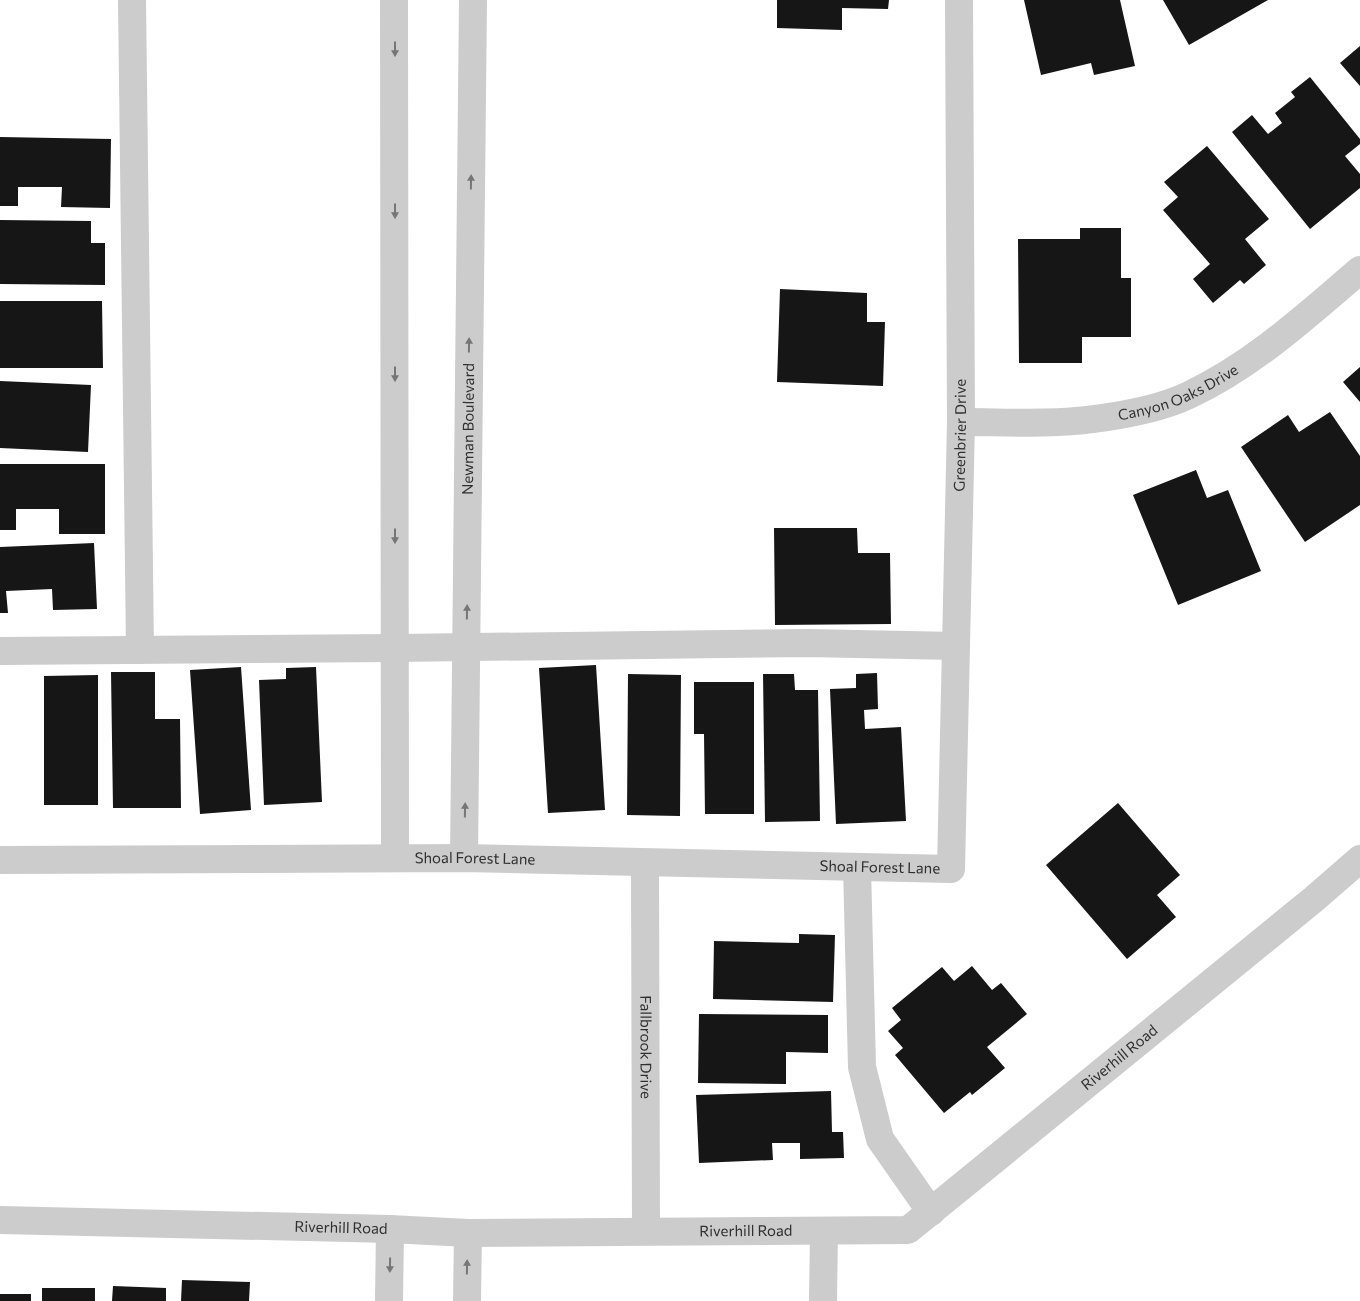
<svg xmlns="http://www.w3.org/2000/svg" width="1360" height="1301" viewBox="0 0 1360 1301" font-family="Commissioner,sans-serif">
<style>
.building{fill:#161616}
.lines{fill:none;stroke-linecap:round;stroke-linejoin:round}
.minor{stroke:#ccc;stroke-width:28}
.oneway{fill:#767676}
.labels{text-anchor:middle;stroke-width:5;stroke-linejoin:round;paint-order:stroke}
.street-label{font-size:15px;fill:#2f2f2f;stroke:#fff}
</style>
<rect width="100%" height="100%" fill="#fff"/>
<path class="building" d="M777,0H889L888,9L842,8V30L777,28Z
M1024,0H1120L1135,66L1094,75L1091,63L1041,75Z
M1163,0H1268L1189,45Z
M1360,46V86L1340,63Z
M1310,77L1360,139V144L1345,156L1360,174V188L1310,229L1232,132L1252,115L1268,134L1282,123L1275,113L1295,97L1291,92Z
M0,137L111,139L110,208L61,207L62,187H18V206H0Z
M1207,146L1269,219L1245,239L1266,265L1244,284L1240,280L1213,303L1193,279L1210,264L1163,210L1178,197L1164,182Z
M0,220L91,221V243H105V285L0,284Z
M1080,228H1121V278H1131V337H1082V363H1019L1018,239H1080Z
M780,289L867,293V322H885L883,386L777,382Z
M0,301H102L103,368H0Z
M1360,367V402L1343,382Z
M0,381L91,385L88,452L0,448Z
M1330,412L1360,456V505L1305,542L1241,447L1288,415L1299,432Z
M0,464H105V534H59V509H16V530H0Z
M1196,470L1207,498L1228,490L1261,571L1178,605L1133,495Z
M774,528H857L858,553H890L891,624L775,625Z
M94,543L97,609L53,610L52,589L6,591L8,613H0V547Z
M596,665L605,810L548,813L539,668Z
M241,667L251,810L200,814L190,670Z
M316,667L322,802L264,805L259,680L286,679V668Z
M111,672H155V719H180L181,808H113Z
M877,673L878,709L864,710L865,729L901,727L906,821L836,824L830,689L856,688V674Z
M628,674L681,675L680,816L627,815Z
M763,674H794L795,690H818L820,821L765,822Z
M98,675V805H44V676Z
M694,682H754V814H705L704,734H694Z
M1118,803L1180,875L1157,895L1176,917L1127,959L1046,865Z
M799,934L835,935L833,1002L713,999L714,941L799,943Z
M972,966L992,990L1001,983L1027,1014L987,1047L1005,1068L972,1095L970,1092L944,1113L895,1055L903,1048L888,1031L901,1020L892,1008L942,967L954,981Z
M699,1014L828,1015V1053L786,1052V1084L698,1083Z
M831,1091L832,1132H843L844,1158L800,1159V1143H772L773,1160L699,1163L696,1095Z
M182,1280L250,1282L249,1301H181Z
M113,1286L166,1288V1301H112Z
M42,1288H95V1301H42Z
M0,1294H31V1301H0Z"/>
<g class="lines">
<g class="minor">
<path d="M132,0L140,650"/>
<path d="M394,0L395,858"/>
<path id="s1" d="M961,422C1005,422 1050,425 1094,419C1125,415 1160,409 1189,395C1253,365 1306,316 1360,270"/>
<path d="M0,651L395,648L807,643L956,646"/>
<path id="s2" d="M464,858L473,0"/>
<path id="s3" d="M0,860L464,858L951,869L961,422L959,0"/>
<path id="s4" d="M645,863L646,1231"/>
<path d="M857,867L862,1067L880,1139L931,1212"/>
<path id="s5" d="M0,1220L390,1229L468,1233L908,1230L1314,899L1360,859"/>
<path d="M389,1301L390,1229"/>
<path d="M467,1301L468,1233"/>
<path d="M823,1301L824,1231"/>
</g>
</g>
<defs><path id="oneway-solid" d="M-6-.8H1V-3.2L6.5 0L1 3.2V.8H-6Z" transform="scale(1.25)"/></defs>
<g class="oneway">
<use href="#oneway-solid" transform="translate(395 49) rotate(90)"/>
<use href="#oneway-solid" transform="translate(471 182) rotate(-89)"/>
<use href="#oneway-solid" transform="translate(395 211) rotate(90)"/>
<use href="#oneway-solid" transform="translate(469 345) rotate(-89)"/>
<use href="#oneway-solid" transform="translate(395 374) rotate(90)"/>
<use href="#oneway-solid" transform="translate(395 536) rotate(90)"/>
<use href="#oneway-solid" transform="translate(467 612) rotate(-89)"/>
<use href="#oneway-solid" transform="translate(465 810) rotate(-89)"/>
<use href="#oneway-solid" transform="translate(390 1265) rotate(91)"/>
<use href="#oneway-solid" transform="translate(467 1267) rotate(-89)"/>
</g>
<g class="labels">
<g class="street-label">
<text dy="5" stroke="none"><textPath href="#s1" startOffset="222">Canyon Oaks Drive</textPath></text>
<text dy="5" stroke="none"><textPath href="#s2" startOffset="429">Newman Boulevard</textPath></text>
<text dy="5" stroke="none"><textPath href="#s3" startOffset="1385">Greenbrier Drive</textPath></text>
<text dy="5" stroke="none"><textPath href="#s3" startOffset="475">Shoal Forest Lane</textPath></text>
<text dy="5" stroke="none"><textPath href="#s3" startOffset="880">Shoal Forest Lane</textPath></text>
<text dy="5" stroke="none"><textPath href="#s4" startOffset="184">Fallbrook Drive</textPath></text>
<text dy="5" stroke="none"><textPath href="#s5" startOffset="1181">Riverhill Road</textPath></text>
<text dy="5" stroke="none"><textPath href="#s5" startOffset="341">Riverhill Road</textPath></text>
<text dy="5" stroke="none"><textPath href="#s5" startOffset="746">Riverhill Road</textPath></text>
</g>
</g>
</svg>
